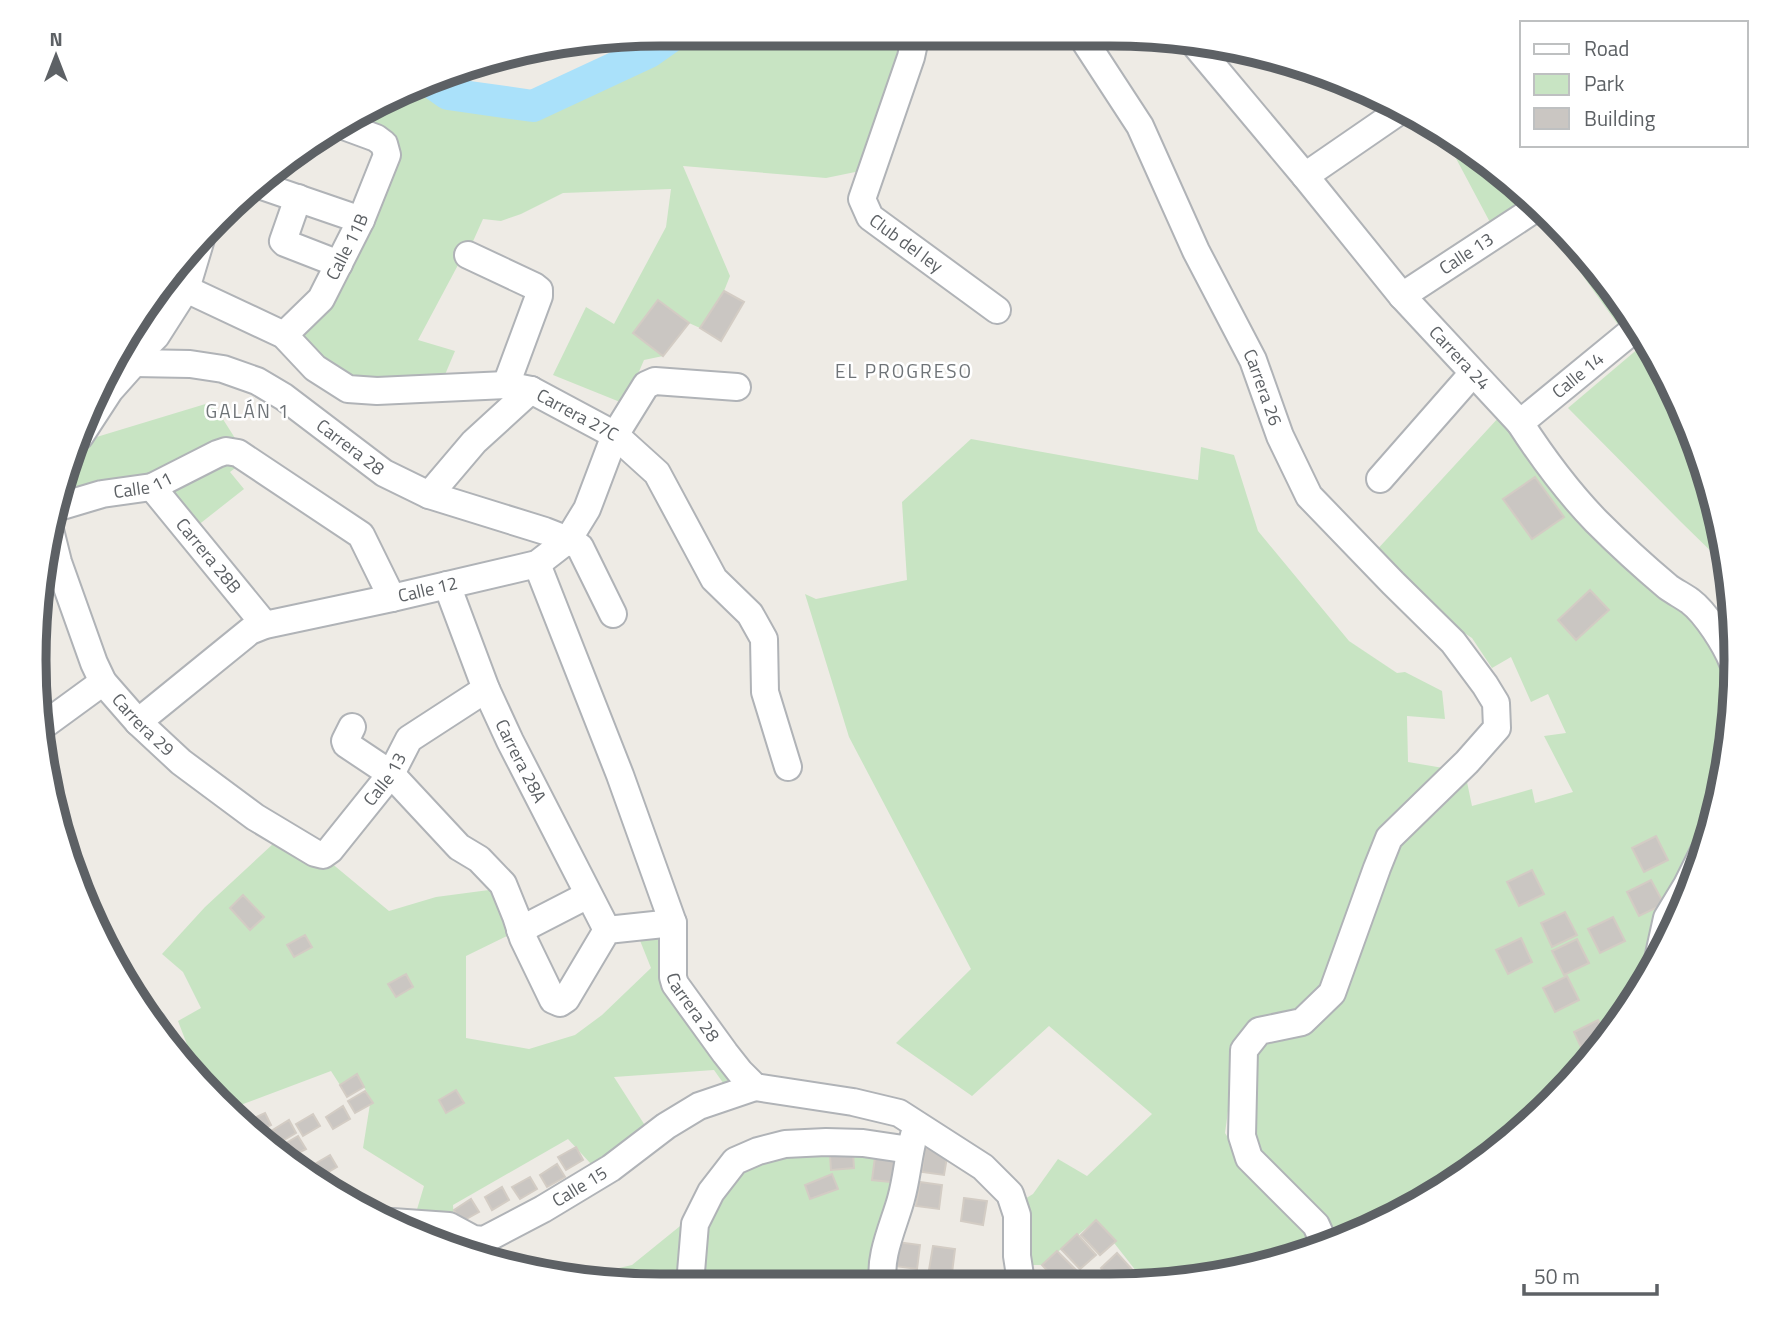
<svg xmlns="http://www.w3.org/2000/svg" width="1769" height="1319" viewBox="0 0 1769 1319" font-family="'Titillium Web',sans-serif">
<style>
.green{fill:#c8e4c3}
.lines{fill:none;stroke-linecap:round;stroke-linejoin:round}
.river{stroke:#aae1fa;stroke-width:32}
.building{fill:#cac6c2;stroke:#d3ccc4;stroke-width:2}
.minor-casing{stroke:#b0b3b7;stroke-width:30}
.minor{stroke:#fff;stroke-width:26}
.labels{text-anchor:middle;stroke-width:5;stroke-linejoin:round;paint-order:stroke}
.street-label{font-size:18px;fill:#5d6165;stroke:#fff}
.neighbourhood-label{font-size:19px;letter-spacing:2px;fill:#6e7377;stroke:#fff}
.rim{fill:none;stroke:#5d6165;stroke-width:9}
</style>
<rect width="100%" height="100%" fill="#eeebe5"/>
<path class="green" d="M691,33L900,34L893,96L865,170L826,178L683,166L730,276L724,291L700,328L689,323L658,301L633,333L663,356L644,360L625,404L553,375L586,307L614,324L666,227L671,189L563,193L521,214L501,221L483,219L470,248L458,265L418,340L455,351L444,377L352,380L291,335L326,304L396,168L382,129L347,117L423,85L449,105L532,116L658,56Z
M1460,141L1526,203L1492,226L1451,149Z
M1539,215L1607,279L1630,316L1619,326Z
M1646,342L1671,383L1715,498L1725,565L1681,522L1568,408Z
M212,402L240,446L147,485L59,504L68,477L90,439Z
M1500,416L1627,569L1700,621L1725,668L1727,708L1708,811L1688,857L1651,933L1641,988L1580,1073L1490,1157L1349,1238L1337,1241L1329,1222L1290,1185L1252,1141L1254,1045L1298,1034L1396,847L1436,813L1467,782L1472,806L1532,789L1535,803L1573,792L1544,736L1566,733L1548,694L1531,702L1511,657L1492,668L1472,638L1438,616L1374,553Z
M971,439L1198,480L1201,447L1234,455L1258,531L1349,641L1397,673L1405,672L1442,691L1445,719L1407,716L1408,762L1455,770L1391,828L1327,976L1303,1011L1236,1052L1225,1133L1249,1171L1293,1211L1316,1247L1192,1280L1144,1281L1096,1220L1042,1265H1027L1023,1200L1033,1194L1058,1159L1087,1176L1152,1114L1049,1026L972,1096L896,1043L971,969L849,737L805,594L816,599L907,580L902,502Z
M222,454L243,462L230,472L244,489L197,526L158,490Z
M274,843L330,862L389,911L436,897L489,890L499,887L511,934L466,956V1038L529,1049L575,1035L602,1015L651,968L637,933H671L668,981L745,1083L726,1087L714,1070L614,1077L646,1127L591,1164L568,1139L453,1205L454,1221L415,1216L424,1186L363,1148L370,1104L373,1103L357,1075L340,1085L331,1071L227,1110L194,1074L193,1060L178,1021L201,1008L183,972L162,954L205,907Z
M827,1150L902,1160L883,1227L868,1263L875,1283L699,1284L703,1230L740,1170L756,1158Z
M690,1218L679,1284H618L580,1277L632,1265Z"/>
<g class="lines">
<path class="river" d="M431,82L448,94L533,106L649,52L676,33"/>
</g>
<path class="building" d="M724,291L744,302L721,341L700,328Z
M658,300L689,323L663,356L633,333Z
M1535,477L1564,517L1532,539L1503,499Z
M1590,590L1609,610L1576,640L1558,620Z
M1656,836L1668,860L1644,872L1632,848Z
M1532,870L1544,894L1519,906L1507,882Z
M1651,880L1664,904L1639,916L1627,892Z
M243,895L264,917L250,930L230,908Z
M1565,912L1577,935L1552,947L1541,923Z
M1613,917L1625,941L1600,953L1588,929Z
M305,935L312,947L294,957L287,945Z
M1521,938L1532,962L1508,974L1496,950Z
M1577,939L1589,963L1564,975L1552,951Z
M406,974L413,987L396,997L388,984Z
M1567,976L1579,1000L1555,1012L1543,988Z
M1598,1020L1606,1037L1596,1051L1585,1056L1574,1032Z
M357,1074L364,1087L347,1097L340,1085Z
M456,1090L464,1103L446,1113L439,1100Z
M365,1091L373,1103L355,1113L348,1101Z
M343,1106L350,1119L333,1129L326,1117Z
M265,1113L271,1125L252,1134L241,1124Z
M313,1114L320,1126L303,1136L296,1124Z
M289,1120L296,1133L279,1143L271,1131Z
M298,1136L306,1149L288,1158L281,1146Z
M576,1147L583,1160L566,1170L558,1157Z
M925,1148L948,1151L944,1175L922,1172Z
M853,1153L854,1168L831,1170L830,1155Z
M330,1155L337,1167L320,1177L313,1165Z
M875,1157L902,1160L900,1183L872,1180Z
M557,1164L565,1177L547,1187L540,1175Z
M832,1174L838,1189L810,1199L805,1185Z
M530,1177L537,1189L520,1199L512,1187Z
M920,1182L942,1185L939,1209L916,1206Z
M502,1187L509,1200L492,1210L485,1197Z
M964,1198L987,1201L983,1225L961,1221Z
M471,1199L479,1212L461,1222L454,1210Z
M1096,1220L1116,1241L1100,1255L1081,1235Z
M1077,1234L1096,1255L1080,1269L1061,1249Z
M897,1242L920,1245L917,1269L894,1266Z
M933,1246L955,1249L952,1273L929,1270Z
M1057,1251L1077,1271L1066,1281H1057L1042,1265Z
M1117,1253L1136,1274L1128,1281H1114L1101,1268Z
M785,1272V1283H765V1273Z
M904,1272L926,1275L925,1282H902Z
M1089,1272L1098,1281H1079Z
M962,1277L984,1280V1282H961Z"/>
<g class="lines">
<g class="minor-casing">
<g id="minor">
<path id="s1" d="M916,34L911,57L862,199L870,217L997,310"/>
<path id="s2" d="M1080,34L1140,126L1196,251L1253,360L1280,436L1309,496L1393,583L1453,642L1485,685L1496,703L1497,728L1467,762L1389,838L1377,868L1332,993L1302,1022L1259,1031L1244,1050L1242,1136L1249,1158L1316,1225L1325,1245"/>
<path id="s3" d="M1192,41L1305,176L1402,296L1520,423C1542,457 1568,492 1596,521C1619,544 1643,566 1668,587C1675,592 1683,596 1690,601C1706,613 1726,645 1733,663"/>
<path d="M1305,176L1398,112"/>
<path d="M259,185L361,220"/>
<path d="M298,198L283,241L285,243L339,264"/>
<path d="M468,255L534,286L539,290V296L506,385"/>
<path id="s4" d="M186,289L284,335L315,368L348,389L377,391L506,385L531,390L615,435L657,473L714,579L750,614L764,639L765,692L788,767"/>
<path id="s5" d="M1402,296L1530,212"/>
<path id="s6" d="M284,335L321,299L361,220L387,155L384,144L376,138L338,124"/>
<path id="s7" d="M134,363L190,364L223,369L257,381L284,397L384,473L429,495L545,531L568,540L580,547L613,614"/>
<path id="s8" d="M1520,423L1637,327"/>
<path d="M80,436L110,390L134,363L143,349L156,336L186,289L201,239"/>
<path d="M1380,479L1473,373"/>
<path id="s9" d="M152,487L265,625"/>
<path d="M429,495L474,442L531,390"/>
<path id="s10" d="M55,508L102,494L152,487L217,454L226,451L238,453L361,535L392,598"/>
<path id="s11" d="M49,526L58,562L94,663L103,682L138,722L181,762L255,817L315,853L323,855L330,850L391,774L409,739L486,689"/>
<path id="s12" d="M537,564L620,775L673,923V977L675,984L725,1053L740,1072L755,1087L853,1102L899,1113L983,1167L1010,1194L1017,1215V1256L1021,1282"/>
<path id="s13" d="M447,585L486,689L510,741L607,930"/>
<path id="s14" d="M138,722L250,631L265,625L392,598L537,564L568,540L587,509L615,435L646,385L655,381L737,387"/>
<path d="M352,727L345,741L346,744L391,774L459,847L479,859L503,884L516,916L523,938L553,1000L560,1003L566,999L607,930L673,923"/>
<path d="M40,728L103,682"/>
<path d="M520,930L588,895"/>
<path d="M1658,959L1667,918L1687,885L1705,849"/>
<path d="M153,1024L160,1036"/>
<path id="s15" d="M392,1222L449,1226L473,1239L484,1240L543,1209L611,1168L666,1126L699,1106L755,1087"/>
<path d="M884,1283C877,1260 895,1222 901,1199C907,1178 908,1156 914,1135"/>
<path d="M690,1284L695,1224L711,1192L735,1161L758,1151L785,1144L826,1142L863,1143L910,1150"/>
</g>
</g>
<use href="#minor" class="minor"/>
</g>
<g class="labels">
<g class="street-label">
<text dy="6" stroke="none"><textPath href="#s1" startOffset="238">Club del ley</textPath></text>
<text dy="6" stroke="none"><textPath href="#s6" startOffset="110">Calle 11B</textPath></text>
<text dy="6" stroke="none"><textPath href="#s5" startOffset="77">Calle 13</textPath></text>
<text dy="6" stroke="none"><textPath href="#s3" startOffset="415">Carrera 24</textPath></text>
<text dy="6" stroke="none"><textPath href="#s8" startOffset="75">Calle 14</textPath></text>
<text dy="6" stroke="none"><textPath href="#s2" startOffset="399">Carrera 26</textPath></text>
<text dy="6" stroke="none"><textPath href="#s4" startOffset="429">Carrera 27C</textPath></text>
<text dy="6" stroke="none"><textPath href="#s7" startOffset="240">Carrera 28</textPath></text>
<text dy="6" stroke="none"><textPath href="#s10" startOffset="91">Calle 11</textPath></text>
<text dy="6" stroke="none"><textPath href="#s9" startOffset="89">Carrera 28B</textPath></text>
<text dy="6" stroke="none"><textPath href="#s14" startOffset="327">Calle 12</textPath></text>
<text dy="6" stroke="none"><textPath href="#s11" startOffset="224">Carrera 29</textPath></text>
<text dy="6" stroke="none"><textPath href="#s13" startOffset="191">Carrera 28A</textPath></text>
<text dy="6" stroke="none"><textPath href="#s11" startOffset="546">Calle 13</textPath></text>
<text dy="6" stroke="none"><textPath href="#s12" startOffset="474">Carrera 28</textPath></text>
<text dy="6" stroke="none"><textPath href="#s15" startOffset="205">Calle 15</textPath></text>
</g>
<g class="neighbourhood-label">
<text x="904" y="378">EL PROGRESO</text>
<text x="248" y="418">GALÁN 1</text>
</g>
</g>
<path d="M0 0H1769V1319H0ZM660 46H1110A614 614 0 0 1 1724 660V660A614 614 0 0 1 1110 1274H660A614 614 0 0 1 46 660V660A614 614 0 0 1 660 46Z" fill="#fff" fill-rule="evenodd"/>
<path class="rim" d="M660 46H1110A614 614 0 0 1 1724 660V660A614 614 0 0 1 1110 1274H660A614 614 0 0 1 46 660V660A614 614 0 0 1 660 46Z"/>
<rect x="1520" y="21" width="228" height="126" fill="#ffffff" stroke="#bec0c1" stroke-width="2"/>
<rect x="1534" y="44" width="35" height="10" fill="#ffffff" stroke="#bec0c1" stroke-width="2"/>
<text x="1584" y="56" font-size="21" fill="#5d6165">Road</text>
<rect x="1534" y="74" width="35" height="21" fill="#c8e4c3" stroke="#bec0c1" stroke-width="2"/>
<text x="1584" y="91" font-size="21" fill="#5d6165">Park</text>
<rect x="1534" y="108" width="35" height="21" fill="#cac6c2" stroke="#bec0c1" stroke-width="2"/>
<text x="1584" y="126" font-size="21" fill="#5d6165">Building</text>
<g transform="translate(56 56)" stroke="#ffffff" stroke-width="5" paint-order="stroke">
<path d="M0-5L12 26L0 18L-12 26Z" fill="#5d6165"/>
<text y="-10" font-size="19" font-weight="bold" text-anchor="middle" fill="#5d6165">N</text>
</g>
<path d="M1524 1284v10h133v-10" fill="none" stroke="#5d6165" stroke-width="3.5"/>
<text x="1534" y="1284" font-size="21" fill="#5d6165" stroke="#ffffff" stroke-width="5" paint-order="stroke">50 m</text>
</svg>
